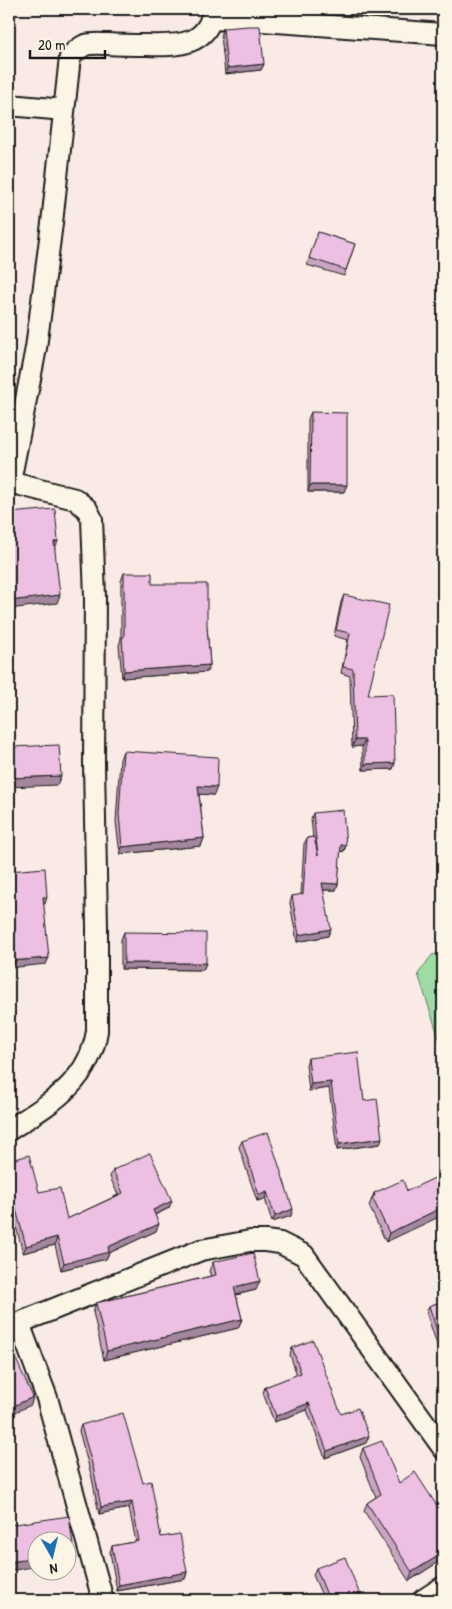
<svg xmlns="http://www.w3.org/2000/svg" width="452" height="1609" viewBox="0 0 452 1609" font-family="'Patrick Hand',sans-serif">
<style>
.green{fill:#9fdca4;stroke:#5e7c60}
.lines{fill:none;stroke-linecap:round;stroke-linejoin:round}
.minor-casing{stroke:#1c1c1c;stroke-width:24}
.minor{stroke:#fcf5e5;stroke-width:20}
.wall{fill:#cba4c3;stroke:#1c1c1c}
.shaded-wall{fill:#a5869f;stroke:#1c1c1c}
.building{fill:#ecbfe3;stroke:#1c1c1c}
</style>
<rect width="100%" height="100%" fill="#f9eae5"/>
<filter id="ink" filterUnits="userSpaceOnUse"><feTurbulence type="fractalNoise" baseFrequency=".02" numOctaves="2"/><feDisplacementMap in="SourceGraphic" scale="10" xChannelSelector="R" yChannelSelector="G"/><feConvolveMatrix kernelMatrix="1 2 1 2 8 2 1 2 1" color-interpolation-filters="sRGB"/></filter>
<g filter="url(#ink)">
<path class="green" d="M443,953V1045L439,1038L418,974L432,955Z"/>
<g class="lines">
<g class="minor-casing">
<path id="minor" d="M212,19L263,21L443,34
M9,105L64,110
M9,482L75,499L87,509L92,519L95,597L94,764L97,927V1031C89,1083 49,1104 9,1130
M10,482L36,348L52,223L70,57C74,52 79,48 85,45C92,43 101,44 108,44C121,45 134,45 147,45C177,46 209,46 213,9
M19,1323L47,1398L103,1600
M9,1327L201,1250L250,1241H265L280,1243L304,1255L443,1448
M423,1600L443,1587"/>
</g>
<use href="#minor" class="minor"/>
</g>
<path class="wall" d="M223,28L264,64L261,70L225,74L221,35Z
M318,232L355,244L344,276L307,265Z
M311,412L344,492H308V419Z
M124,573L152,584L207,626L210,665L207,672L122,678L119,645L121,639V581Z
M344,595L368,695L395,763L393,769L363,770L362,746L352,747L350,676L341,673L348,640L334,636L341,602Z
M123,751L214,795L199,794L204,838L201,846L120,854L116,822L120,759Z
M313,813L346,845L344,851L340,852L338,884L336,890H323L328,936L297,942L290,903L292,896L301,895L304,844L307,838L313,837L311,819Z
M124,932L206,963L203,970L121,969V939Z
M308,1058L364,1101L380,1144L337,1150L329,1088L309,1091L306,1065Z
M242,1141L291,1216L272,1222L265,1199L257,1201L239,1147Z
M9,1161L39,1192L67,1219L118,1195L110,1177L113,1170L169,1208L155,1215L156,1231L109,1253L106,1259L61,1270L55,1245L23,1253L9,1200Z
M407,1191L386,1242L369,1206L374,1193Z
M213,1262L256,1290L236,1295L242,1319L238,1328L104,1360L93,1312L96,1303L211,1276L209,1271Z
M443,1301V1362L426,1312L429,1306Z
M292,1348L341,1414L366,1443L325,1458L307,1410L274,1422L263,1393L265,1387L297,1375L290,1355Z
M81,1425L143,1483L161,1537L187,1572L185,1579L117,1591L110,1552L112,1546L136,1542L129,1508L99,1514L92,1478L79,1431Z
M363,1448L399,1483L443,1515V1559L409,1581L364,1511L367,1503L376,1497L360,1457Z
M316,1568L362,1600H324L313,1575Z"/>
<path class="shaded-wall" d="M264,64L261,70L225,74L227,68Z
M310,485H347L344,492H308Z
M58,541L55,549L54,542Z
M60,595L57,603L9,609V601Z
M210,665L207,672L122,678L124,671Z
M355,740H365L362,746L352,747Z
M395,763L393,769L363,770L365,764Z
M61,776L57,785L9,787V778Z
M198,786L217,787L214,795L196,794Z
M204,838L201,846L120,854L122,847Z
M341,845H346L344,851L338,852Z
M322,883L338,884L336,890H320Z
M43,897H47L45,904H41Z
M331,929L328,936L297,942L299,935Z
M49,958L46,964L9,968V961Z
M124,963H206L203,970L121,969Z
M331,1082L329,1088L309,1091L311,1084Z
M382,1138L380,1144L337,1150L339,1144Z
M267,1192L265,1199L257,1201L259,1195Z
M172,1201L169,1208L150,1217L153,1210Z
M443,1207V1215L386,1242L389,1233Z
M293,1209L291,1216L272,1222L275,1216Z
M159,1224L156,1231L109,1253L106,1259L61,1270L64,1263L108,1247Z
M57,1237L55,1245L23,1253L26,1246Z
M260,1281L256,1290L231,1296L234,1287Z
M242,1319L238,1328L104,1360L107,1351Z
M33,1397L31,1405L9,1415V1408Z
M309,1403L307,1410L274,1422L276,1416Z
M12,1429L10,1436L9,1437V1431Z
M369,1436L366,1443L325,1458L327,1451Z
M132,1502L129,1508L99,1514L101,1507Z
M74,1552L71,1561H68V1553Z
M443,1553V1559L409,1581L412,1572Z
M38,1558V1566L9,1571V1562Z
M187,1572L185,1579L117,1591L119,1585Z"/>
<path class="building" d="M248,26H260L264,64L227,68L223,28Z
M318,232L355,244L346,270L309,258Z
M311,412L347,413V485H310Z
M55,509L58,541L54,542L60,595L9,601V513Z
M124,573H152V584H207V626L210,665L124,671L122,637H124Z
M344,595L389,605L368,695L393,694L395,763L365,764V740H355L353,669L343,667L350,633L336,630Z
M59,745L61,776L9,778V747Z
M123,751L218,757L217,787L198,786L204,838L122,847L119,814Z
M343,810L346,845H341L338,884L322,883L331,929L299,935L292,896L303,894L307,838L314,837L318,855L313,813Z
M45,868L47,897H43L49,958L9,961V871Z
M124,932L206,933V963H124Z
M358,1052L364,1101L377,1099L382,1138L339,1144L331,1082L311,1084L308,1058Z
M268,1132L293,1209L275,1216L267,1192L259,1195L242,1141Z
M150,1153L172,1201L153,1210L159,1224L108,1247L109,1252L64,1263L57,1237L26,1246L9,1183V1161L29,1155L39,1192L60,1188L67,1219L123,1193L113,1170Z
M443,1174V1207L389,1233L372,1197L375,1196L374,1193L403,1180L407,1191Z
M253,1253L260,1281L234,1287L242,1319L107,1351L96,1303L216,1275L213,1262Z
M443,1301V1349L429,1306Z
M313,1340L341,1414L358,1408L369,1436L327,1451L309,1403L276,1416L265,1387L301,1373L292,1348Z
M11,1348L33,1397L9,1408V1349Z
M123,1413L143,1483L151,1481L161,1537L180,1534L187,1572L119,1585L112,1546L139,1541L132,1502L101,1507L94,1471L81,1425Z
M9,1421L12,1429L9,1431Z
M382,1441L399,1483L415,1472L443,1515V1553L412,1572L367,1503L381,1494L363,1448Z
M69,1516L74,1552L68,1553V1542H38V1558L9,1562V1525Z
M345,1557L362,1600H329L316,1568Z"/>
</g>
<rect width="452" height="1609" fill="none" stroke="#fcf5e5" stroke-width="30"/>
<rect x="15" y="15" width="422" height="1579" fill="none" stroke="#1c1c1c" stroke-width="2" filter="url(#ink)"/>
<g transform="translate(52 1556) rotate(172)"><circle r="24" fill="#fcf5e5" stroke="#a29e95"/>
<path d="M0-4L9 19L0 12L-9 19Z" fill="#1f6fb2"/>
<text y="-8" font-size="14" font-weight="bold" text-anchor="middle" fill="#1c1c1c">N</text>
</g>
<path d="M30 50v8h75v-8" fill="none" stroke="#1c1c1c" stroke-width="2.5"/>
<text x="38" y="50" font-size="15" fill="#1c1c1c" stroke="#fcf5e5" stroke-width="4" paint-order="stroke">20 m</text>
</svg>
